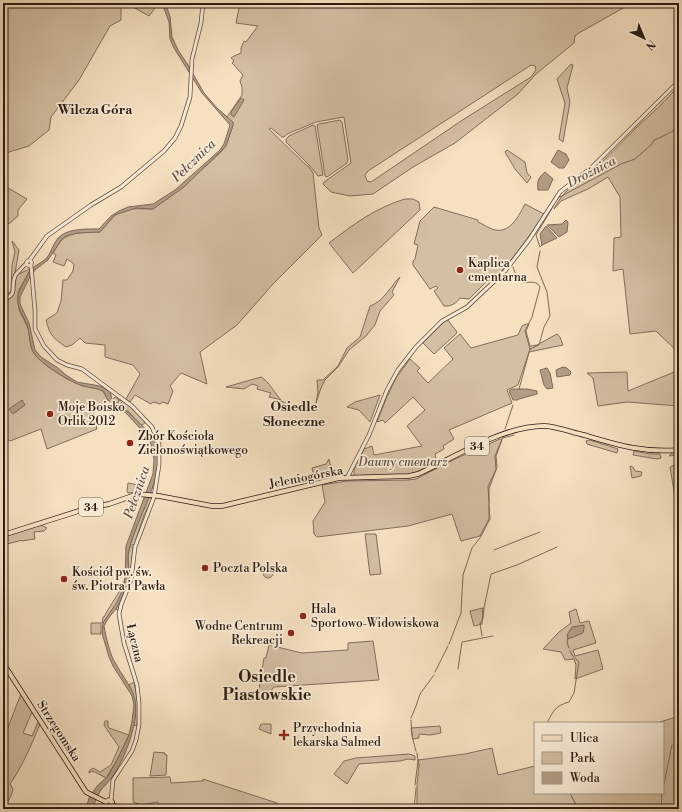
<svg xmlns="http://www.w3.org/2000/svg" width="682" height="812" viewBox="0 0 682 812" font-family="'Libre Bodoni',serif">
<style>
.green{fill:#d3bfa3;stroke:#806e5c;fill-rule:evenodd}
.water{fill:#b19d86;stroke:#7c6958}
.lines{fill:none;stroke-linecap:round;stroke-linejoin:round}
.stream{stroke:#7c6958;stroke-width:1}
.minor-casing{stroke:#5e4d3f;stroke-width:4.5}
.major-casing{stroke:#2c1c14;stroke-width:5.5}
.minor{stroke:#f8ebd6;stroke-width:3}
.major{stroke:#f5e0c0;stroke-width:4}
.poi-dot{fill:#8f2418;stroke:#f8ebd6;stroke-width:1.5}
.labels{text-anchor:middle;stroke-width:3.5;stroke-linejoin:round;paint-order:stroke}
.shield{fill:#f8ebd6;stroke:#695a4e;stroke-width:1}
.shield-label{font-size:11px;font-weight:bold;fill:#2c1c14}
.poi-label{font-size:12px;fill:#2c1c14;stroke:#f8ebd6;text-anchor:start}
.park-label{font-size:12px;font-style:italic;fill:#5e4d3f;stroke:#f8ebd6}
.street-label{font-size:12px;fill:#2c1c14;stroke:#f8ebd6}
.neighbourhood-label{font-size:13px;font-weight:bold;fill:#2c1c14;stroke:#f8ebd6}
.water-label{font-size:13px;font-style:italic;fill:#615042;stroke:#f8ebd6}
.district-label{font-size:16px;font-weight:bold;fill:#2c1c14;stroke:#f8ebd6}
</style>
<rect width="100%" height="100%" fill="#f5e0c0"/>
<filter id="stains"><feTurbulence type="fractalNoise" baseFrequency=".005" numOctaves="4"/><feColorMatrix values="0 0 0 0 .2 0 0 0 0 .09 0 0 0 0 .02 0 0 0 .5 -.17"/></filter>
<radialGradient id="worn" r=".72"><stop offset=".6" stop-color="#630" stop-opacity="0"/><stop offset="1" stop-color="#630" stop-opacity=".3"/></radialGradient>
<path class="green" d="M3,3H121V20L110,26L79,80L51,117L49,130L29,146L9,152L3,156Z
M126,3H156L155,8L149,16Z
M237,3H632L579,33L575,36L574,43L536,74L518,94L455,143L413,167L373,194L350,196L331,192L323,184L324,182L351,163L344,117L316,122L287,134L284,137H282L271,128L269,129L306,165L308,166L313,173L319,228L322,235L274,283L237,325L200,352L207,384L181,373L170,386L173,391L168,404L163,402L160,404L153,402L151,404L135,395L130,402L126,399L140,374L133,365L105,357V345L85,343L80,338L72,345L66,347C53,338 50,336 46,320L57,313L61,301L63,280H67L73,271L74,264L67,259L64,266L53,262L56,255L53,253C65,230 76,233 100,232C105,227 110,220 115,215C125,207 141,209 153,209L206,166L221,152L226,146L233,125L227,117L242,95V87L240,81L243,75L232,63L234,61L231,58L234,56L241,53V48L244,41L246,42L258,26L236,23L239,8ZM531,65L535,66L536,70L531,77L464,119L371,182L367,181L365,175L368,171Z
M571,64L573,65L567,88L570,102L563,142L559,139L565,103L557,79Z
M679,85V353L656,331L630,334L623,269L613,271L614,238L621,237L620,197L608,177L588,189L561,201L554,209C565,187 582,179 600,164C613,152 625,139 637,127C652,113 666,101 679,85Z
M340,120L342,122L348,160L347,163L327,177L325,176L317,125L319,124Z
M313,125L315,126L323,175L318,176L309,165L286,142V139L289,136Z
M507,150L525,162L527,173L531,177L527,183L515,169L505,152Z
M3,185L27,199L18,210V216L10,223L3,225Z
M405,199H413L419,202L420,210L353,273L329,243C354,224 375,208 405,199Z
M525,204L544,214C528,239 511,261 491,283L488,280L469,299L460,298C457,303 450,307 444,306L434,291L438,288L436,286L430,289L413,265V261L415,259L418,245L414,244L420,221L434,207L478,220V222C483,224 490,229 495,230C511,233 519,215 525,204Z
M12,241L19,250L15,273L14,276L12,292L11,294L3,298V294L11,292L12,265L15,252Z
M29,269L30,270L18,292L19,310L28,328L33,351L47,366L67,379L83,386L97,388L103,391L108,400L93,411L97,429L47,449L41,429L10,441L9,440L3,439V300C19,296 13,290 16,277L17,275Z
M400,277L392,292L394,295L380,311L375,325L366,336L349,350L338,367L325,380L321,388L316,403L318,392L317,380H323L338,366L347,348L360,337L370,306C378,303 384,297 389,290C393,286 395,281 400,277Z
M447,319L457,332L456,334L434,354L423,343Z
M526,324H529L526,331L530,346L537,345L557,334L560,337L563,345L529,352L518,385L507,390L512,403L449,430L454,439L443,446L444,449L435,454L437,463L409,475L354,476V470L364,449L372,446L374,455L422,446L407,426L425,410L413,397L385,423L383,420L377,422L386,399L396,378L410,359L420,368L417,371L428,383L453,359L444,348L460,334L471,348L518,335L522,326Z
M679,370V406L627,402L598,406L593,378L587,373L627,372L628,391Z
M261,377C269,381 275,394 281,400L269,397L271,393L257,389L258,386L252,384L244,389L226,387Z
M380,395L370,422L359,410L347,407L355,402Z
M115,397L121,401L119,400L118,402L119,405L123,401H124L146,422L141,426L129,412L113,400Z
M281,401L290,405L286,412L278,408Z
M500,439L502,440L496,456L497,467L489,489V519L480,536L461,541L452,514L408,526L317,537L314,534L313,521L325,502L322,485L347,481L408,480L416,479L455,459Z
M590,440L615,448L618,449L617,453L587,444L586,441Z
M634,451L650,454H660L661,458L657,459L633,455Z
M679,452V508L677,509L670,467L677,464L676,455L669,456L672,453Z
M329,459L333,476L315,481L312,468L326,464Z
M630,466L633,467L635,471L642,472L641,476L632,478Z
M128,483L138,485L139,492L128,493L127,491Z
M148,497L152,499L144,515L134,545H130Z
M41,525L47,528L44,531L34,532L35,539L21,541L20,540L19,541L3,545V537Z
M365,534H376L381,574L370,575Z
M130,546L133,548L130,577L118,610L116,609L129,577L128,556Z
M263 573a5 5 0 1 1 10 0a5 5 0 1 1-10 0Z
M126,575C125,592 113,612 102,623L103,617H104C111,603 122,591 126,575Z
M483,608L482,624L474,626L470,611Z
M576,609L580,623L589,621L596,643L573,650L575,656L598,650L603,669L575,679L576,665L574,659L565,660L561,652L543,649L559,632L571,623L569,612Z
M91,623H101V634H91Z
M373,641L379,680L274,687L272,689L271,696L258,697L261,675L264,658H266L269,645L302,653L348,650V643Z
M134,682L138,704L137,726L134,725C136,710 137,698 129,685Z
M21,694L32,712L23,733L32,736L38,722L40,724C31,746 23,765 10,784L13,789C12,796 8,802 3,807V740Z
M679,716V809H417V784L419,765L418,760L465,754L492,748L498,775L535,766V793H663V723H657Z
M105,721H108V726L109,728L129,735L117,760L106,778L93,771L89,773V771L93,768L100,772L111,765L119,747L104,725Z
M261,724H271V734L259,729Z
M440,726L441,733L430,735L419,734V738L413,739L411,728Z
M154,752L165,753V755H167L166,775L150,776Z
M409,754L415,756V760L408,759L400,761L359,764L347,784L334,774L344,761L356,758Z
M170,777L171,783L203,781V779L277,803L280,809H159L158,802L141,805L133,802V778Z"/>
<path class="water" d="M162,3H165L170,16L172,37L178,50L188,65L204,93L217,108L233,122V125L226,146L184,187L153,209L136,208L115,215L100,232L78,233L66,236L62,239L48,260L36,269L31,275L20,297V304L29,323L35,350L41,357L58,368L66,375L77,382L100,386L110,391L112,399C124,409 151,430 156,445C166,477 136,518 129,550C126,561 131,573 127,583C124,592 121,601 116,609C112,614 107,619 104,626C106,637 110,656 116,664C121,674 129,683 133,693C143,716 124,763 109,781C106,785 103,787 101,790C97,796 95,803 92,809H86L89,798L97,786L108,776L117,760L129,735L132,721L134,705L132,696L113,666L109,657L102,633L103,623L117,602L123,589L125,580L126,546L153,474L154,460L153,451L149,438L126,413L108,400L103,391C97,388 90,388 83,386C70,382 39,363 33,352C29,344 30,334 27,325C18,304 12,302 25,280C27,277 28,272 31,270C35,265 41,263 46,259C51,253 53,244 58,238C68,228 86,229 99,229L111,216L119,211L128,207L153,204L175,190L220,150L224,144L230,125L202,93L174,48L170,39L169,22Z
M241,98L244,100L234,117L231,115V112Z
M558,150L566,154L569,160L564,168H559L551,162Z
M545,172L553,179L548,190H538C537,181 538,178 545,172Z
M566,220L568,222L567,232L559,237L547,225L562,224Z
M546,226L557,238L542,245L540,234Z
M563,367L567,368L571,372L570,375L557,377L556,370Z
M547,368L550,373L553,388L547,389L544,385L540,370Z
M512,389H527L537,391V394L519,399L518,400H513L509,391Z
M22,400L25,405L13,414L9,409Z
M584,625V628L583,633L568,639L567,635L572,627Z"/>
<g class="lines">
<path class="stream" d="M556,200L558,198L621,164L635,159L652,144L654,140C662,137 667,134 673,131L676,126L679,125
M542,245L540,247L536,235L554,205
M513,267C514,270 516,276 519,279C525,287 535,277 540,287L532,317L525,331L530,349
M519,389L530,349L539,345L544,327L550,316L547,292L537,267L540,251
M505,429L513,405
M503,438L514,435
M489,503L488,486L496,470L495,456L503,437
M494,550L540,532
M482,611L484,608L491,574L517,565L557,547
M482,636L480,623L483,619L484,608
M568,638L567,642L569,648
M449,644L461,613L463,575L472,548L480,538L490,519L489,505
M458,669L462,642L493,636
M435,672L448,646
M411,718L416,706L420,694L434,675
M411,720L412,736L416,751
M547,723C554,710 555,706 569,702L574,693L579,662L572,655L570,651
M415,785L418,761L417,753
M663,789L672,745
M570,793L576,805L580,809
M414,809L416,788
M661,809L662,793"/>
<g class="minor-casing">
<path id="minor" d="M26.5 263a2.5 2.5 0 1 1 5 0a2.5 2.5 0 1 1-5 0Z
M29,261L47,236L91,205L121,187L164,151L175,138L181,126L190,97L192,59L201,23L203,3
M31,265L35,311V329L44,346L57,360L67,365L82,369L132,406L152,427L159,444V465L154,497L135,547L131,580L121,605L119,614L124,643L137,685L139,703V725L136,740L132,751L113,780L111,801
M3,299C19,295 10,287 15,276C18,271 23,267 27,263
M347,478L369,435L387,390L398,370L416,347L442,321L467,307L505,271L529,240L560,192L591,168L679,81
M107,809L108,806"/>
</g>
<g class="major-casing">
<path id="major" d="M3,535L85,509L109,504L138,494L159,496L212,506H222L339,478L409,476L418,474C455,457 505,425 545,426C558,427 571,432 584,435C618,445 643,453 679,450
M3,663L86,792L106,802
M106,802L109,800L112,802
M111,805L124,809"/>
</g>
<use href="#minor" class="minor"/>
<use href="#major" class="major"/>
</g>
<g class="poi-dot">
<circle cx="460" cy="270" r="4"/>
<circle cx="50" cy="414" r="4"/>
<circle cx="130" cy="443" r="4"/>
<circle cx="205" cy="568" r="4"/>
<circle cx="64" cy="579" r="4"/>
<circle cx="303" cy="616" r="4"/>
<circle cx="291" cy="633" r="4"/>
<path d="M282 729h4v4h4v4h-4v4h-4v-4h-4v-4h4z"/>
</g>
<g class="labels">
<g class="shield">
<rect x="465" y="437" width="24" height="18" rx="3"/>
<rect x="79" y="498" width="24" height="18" rx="3"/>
</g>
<g class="shield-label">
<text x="477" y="450">34</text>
<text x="91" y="511">34</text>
</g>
<g class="poi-label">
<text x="468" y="267">Kaplica<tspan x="468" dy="14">cmentarna</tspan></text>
<text x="58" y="411">Moje Boisko<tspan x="58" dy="14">Orlik 2012</tspan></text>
<text x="138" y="440">Zbór Kościoła<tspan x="138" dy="14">Zielonoświątkowego</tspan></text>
<text x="213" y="572">Poczta Polska</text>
<text x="72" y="576">Kościół pw. św.<tspan x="72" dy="14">św. Piotra i Pawła</tspan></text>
<text x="311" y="613">Hala<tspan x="311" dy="14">Sportowo-Widowiskowa</tspan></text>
<text x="283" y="630" text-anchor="end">Wodne Centrum<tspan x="283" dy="14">Rekreacji</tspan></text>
<text x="293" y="732">Przychodnia<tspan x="293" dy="14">lekarska Salmed</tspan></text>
</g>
<g class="park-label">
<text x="403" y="466">Dawny cmentarz</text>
</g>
<g class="street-label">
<text transform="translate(306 477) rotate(-11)" y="4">Jeleniogórska</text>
<text transform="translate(135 643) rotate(76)" y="4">Łączna</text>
<text transform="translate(59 731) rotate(57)" y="4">Strzegomska</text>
</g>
<g class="neighbourhood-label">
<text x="95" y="114">Wilcza Góra</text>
<text x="294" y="411">Osiedle<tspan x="294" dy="15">Słoneczne</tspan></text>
</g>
<g class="water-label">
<text transform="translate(193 160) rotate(-44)" y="5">Pełcznica</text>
<text transform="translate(591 171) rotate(-27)" y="5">Drożnica</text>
<text transform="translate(136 492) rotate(-71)" y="5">Pełcznica</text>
</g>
<g class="district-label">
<text x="267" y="682">Osiedle<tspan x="267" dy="18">Piastowskie</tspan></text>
</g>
</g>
<rect width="682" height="812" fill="none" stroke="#f5e0c0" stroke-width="16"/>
<rect x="4" y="4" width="674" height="804" fill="none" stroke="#2c1c14" stroke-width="2"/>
<rect x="8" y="8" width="666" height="796" fill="none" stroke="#2c1c14"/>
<rect x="534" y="722" width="130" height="72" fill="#f8ebd6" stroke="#a69888"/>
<rect x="542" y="735" width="20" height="6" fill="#f5e0c0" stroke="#a69888"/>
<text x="570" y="742" font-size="12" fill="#2c1c14">Ulica</text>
<rect x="542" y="752" width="20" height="12" fill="#d3bfa3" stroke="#a69888"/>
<text x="570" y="762" font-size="12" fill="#2c1c14">Park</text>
<rect x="542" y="772" width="20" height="12" fill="#b19d86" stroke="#a69888"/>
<text x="570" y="782" font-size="12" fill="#2c1c14">Woda</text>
<g transform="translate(644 38) rotate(136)" stroke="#f8ebd6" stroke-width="3" paint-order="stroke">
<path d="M0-3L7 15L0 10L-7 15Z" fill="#2c1c14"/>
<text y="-6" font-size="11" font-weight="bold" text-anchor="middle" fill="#2c1c14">N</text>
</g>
<rect width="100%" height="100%" filter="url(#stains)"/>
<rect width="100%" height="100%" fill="url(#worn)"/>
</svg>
